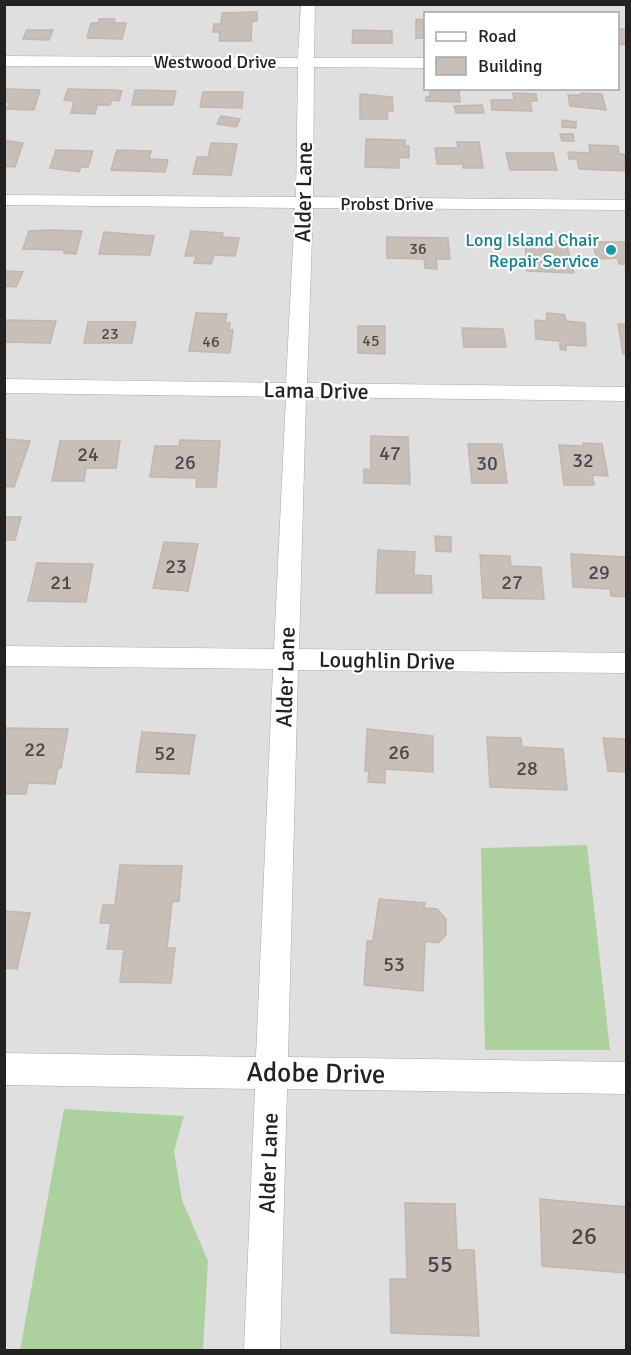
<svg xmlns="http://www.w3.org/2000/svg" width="631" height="1355" viewBox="0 0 631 1355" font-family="Signika,sans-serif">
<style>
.residential{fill:#e0dfdf;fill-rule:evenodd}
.forest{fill:#add19e}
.building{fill:#c7bfb8;stroke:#c4b6ab;stroke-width:1.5}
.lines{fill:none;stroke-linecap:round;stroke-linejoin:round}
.street-casing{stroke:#a9a9a9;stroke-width:1}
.street{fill:#fff;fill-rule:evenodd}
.culture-dot{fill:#0f9aa8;stroke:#fff;stroke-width:2}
.labels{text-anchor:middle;stroke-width:4.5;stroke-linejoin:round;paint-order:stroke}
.far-number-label{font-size:16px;fill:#4b4948}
.far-street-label{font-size:18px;fill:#222;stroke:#fff}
.far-culture-label{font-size:18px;fill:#0d838f;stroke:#fff;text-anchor:end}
.number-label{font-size:20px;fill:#4b4948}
.street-label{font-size:22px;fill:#222;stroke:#fff}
.near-number-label{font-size:24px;fill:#4b4948}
.near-street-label{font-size:27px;fill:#222;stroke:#fff}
</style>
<rect width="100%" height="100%" fill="#f2efe9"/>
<path class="residential" d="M5,5H626V1350H5ZM426,14H618V88H426Z"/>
<path class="forest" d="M587,845L610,1050H485L481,848Z
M64,1109L184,1116L174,1151L182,1200L208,1261L203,1350H20Z"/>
<path class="building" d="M257,12V21H252L251,41H219L220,32H213L214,24H221L222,13Z
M99,19H115L113,23H126L122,39L87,38L91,23H98Z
M416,19L426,20V38H416Z
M618,29H626V45L618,44Z
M27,30H53L49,40L23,39Z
M353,30L392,31V43H352Z
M430,88H459L460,102L426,101V97H430Z
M7,89L40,90L34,110L7,109L9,102H4Z
M68,89L113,90L122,91L119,101L111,100L110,105H97L95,114L71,113L74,101L64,100Z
M135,90L176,91L173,105H132Z
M203,92H243L242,108L200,107Z
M513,93L536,94L537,101H530L532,111L492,110L491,100H514Z
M581,93L602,94L606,110L570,106L568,95H581Z
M360,94L392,97L393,111H387L388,119H360Z
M482,105L484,113H456L454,106Z
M221,116L240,119L236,127L217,124Z
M562,120L576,122V128L562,127Z
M560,134H573L574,141H562Z
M366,139L405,140V146H409V158L399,157V168L365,167Z
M4,140L23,143L15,167L4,166Z
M457,142H479L483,168H463V164H437L435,148H458Z
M211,143L237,144L231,175L193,174L197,157H208Z
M589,145L618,146L619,154H624L626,171L579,169L577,159H569L568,152L590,153Z
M56,150L93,151L88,167H81L79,172L50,168Z
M117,150L151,151L149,159L168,160L165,172L111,170Z
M506,153H553L557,170H510Z
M51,230L82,231L76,254L64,253V250L23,249L29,231Z
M191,231L223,233L222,237L239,238L235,256L214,255L211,264L194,263L196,256H185Z
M104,232L154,236L150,255L99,254Z
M387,237L448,238L450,259H436L437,269L425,268L424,259L387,258Z
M546,241H566L574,273L527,271L525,244L547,245Z
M592,242H626V264H619L618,258L597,259Z
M7,271L23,272L16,287L4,286Z
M196,313L227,314L225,323H230L229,330H233L230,353L189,351Z
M547,313L565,315L566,321L585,323L586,346L566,345V350L560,349V341L536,339L535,320L546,321Z
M7,320L56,321L50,343L4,342Z
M88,322H136L132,343H84Z
M618,324H626V354H623Z
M358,326H385V354L358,353Z
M462,328L503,329L506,347H464Z
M371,436L408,437L410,484L364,483V469L371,470Z
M4,439L30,441L14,487L4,486Z
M180,440L220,441L216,487H196L197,478L150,477L155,446H179Z
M60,441H120L116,468H86L84,481H52Z
M583,443L602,444L608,476L592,475L594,485H564L559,445L583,446Z
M468,444H502L507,483H472Z
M4,517H21L15,540H4Z
M435,536L451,537V552L436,551Z
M164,542L198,544L188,591L153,588Z
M378,550L415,552L414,575L431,576L432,593H376Z
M571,554L626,557V597L611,596L610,589L573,587Z
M480,555L510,556L511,566L541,567L544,599L483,598Z
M37,563L93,564L86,602L28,601Z
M4,728L68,729L61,768H58L55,784L28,783L26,794H4Z
M367,729L433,736V772L385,769V783L368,782L369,771H365Z
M142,732L195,735L189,774L136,772Z
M487,737L521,738L522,747L563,749L567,790L490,787Z
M603,738L626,739V772L608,771Z
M120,865L182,866L179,901L172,902L167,948H175L171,983L120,982L124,949H107L111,923H100L103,905H115Z
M379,899L425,903L424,908L437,909L446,919V935L438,943L425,941L423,991L364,985L367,941H373Z
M4,911L30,913L17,969L4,968Z
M540,1199L626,1207V1273L542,1266Z
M405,1203L455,1204L457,1250H474L479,1336L391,1333L390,1279H407Z"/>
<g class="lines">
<g class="street-casing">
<path id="street" d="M301,4H315L314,58H426V68L314,67L313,197L626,200V210L313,208L307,383L626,387V401L306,397L299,649L626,653V673L298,670L288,1057L626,1062V1094L287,1089L280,1350H244L255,1089L4,1085V1053L256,1057L273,669L4,666V646L274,649L286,397L4,393V379L286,383L295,208L4,205V195L296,197L298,67L4,66V56L298,58Z"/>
</g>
<use href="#street" class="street"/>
</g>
<circle class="culture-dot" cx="611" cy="250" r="6"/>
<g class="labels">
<g class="far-number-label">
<text x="418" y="254">36</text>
<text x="110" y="339">23</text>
<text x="371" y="346">45</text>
<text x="211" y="347">46</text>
</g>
<g class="far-street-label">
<text x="215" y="68">Westwood Drive</text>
<text x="387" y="210">Probst Drive</text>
</g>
<g class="far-culture-label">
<text x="599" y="246">Long Island Chair<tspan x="599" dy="21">Repair Service</tspan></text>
</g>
<g class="number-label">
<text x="390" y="460">47</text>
<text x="88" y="461">24</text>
<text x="583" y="467">32</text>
<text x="185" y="469">26</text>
<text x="487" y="470">30</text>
<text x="176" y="573">23</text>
<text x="599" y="579">29</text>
<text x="61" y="589">21</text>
<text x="512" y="589">27</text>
<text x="35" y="756">22</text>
<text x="399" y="759">26</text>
<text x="165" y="760">52</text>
<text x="527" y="775">28</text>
<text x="394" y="971">53</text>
</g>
<g class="street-label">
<text transform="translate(303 192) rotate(-89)" y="8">Alder Lane</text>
<text transform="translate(316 390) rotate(1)" y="8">Lama Drive</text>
<text transform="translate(387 660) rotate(1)" y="8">Loughlin Drive</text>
<text transform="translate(285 677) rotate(-88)" y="8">Alder Lane</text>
<text transform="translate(268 1163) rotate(-88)" y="8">Alder Lane</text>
</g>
<g class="near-number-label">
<text x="584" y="1244">26</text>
<text x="440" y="1272">55</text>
</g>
<g class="near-street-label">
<text transform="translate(316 1073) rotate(1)" y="9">Adobe Drive</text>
</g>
</g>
<rect width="631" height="1355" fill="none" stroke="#222222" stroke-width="12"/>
<rect x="424" y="12" width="195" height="78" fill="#ffffff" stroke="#a7a7a7" stroke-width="1.5"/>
<rect x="436" y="32" width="30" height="9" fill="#ffffff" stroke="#a7a7a7" stroke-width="1.5"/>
<text x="478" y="42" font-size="18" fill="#222222">Road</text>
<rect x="436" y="57" width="30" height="18" fill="#c7bfb8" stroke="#a7a7a7" stroke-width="1.5"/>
<text x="478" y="72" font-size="18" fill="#222222">Building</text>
</svg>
